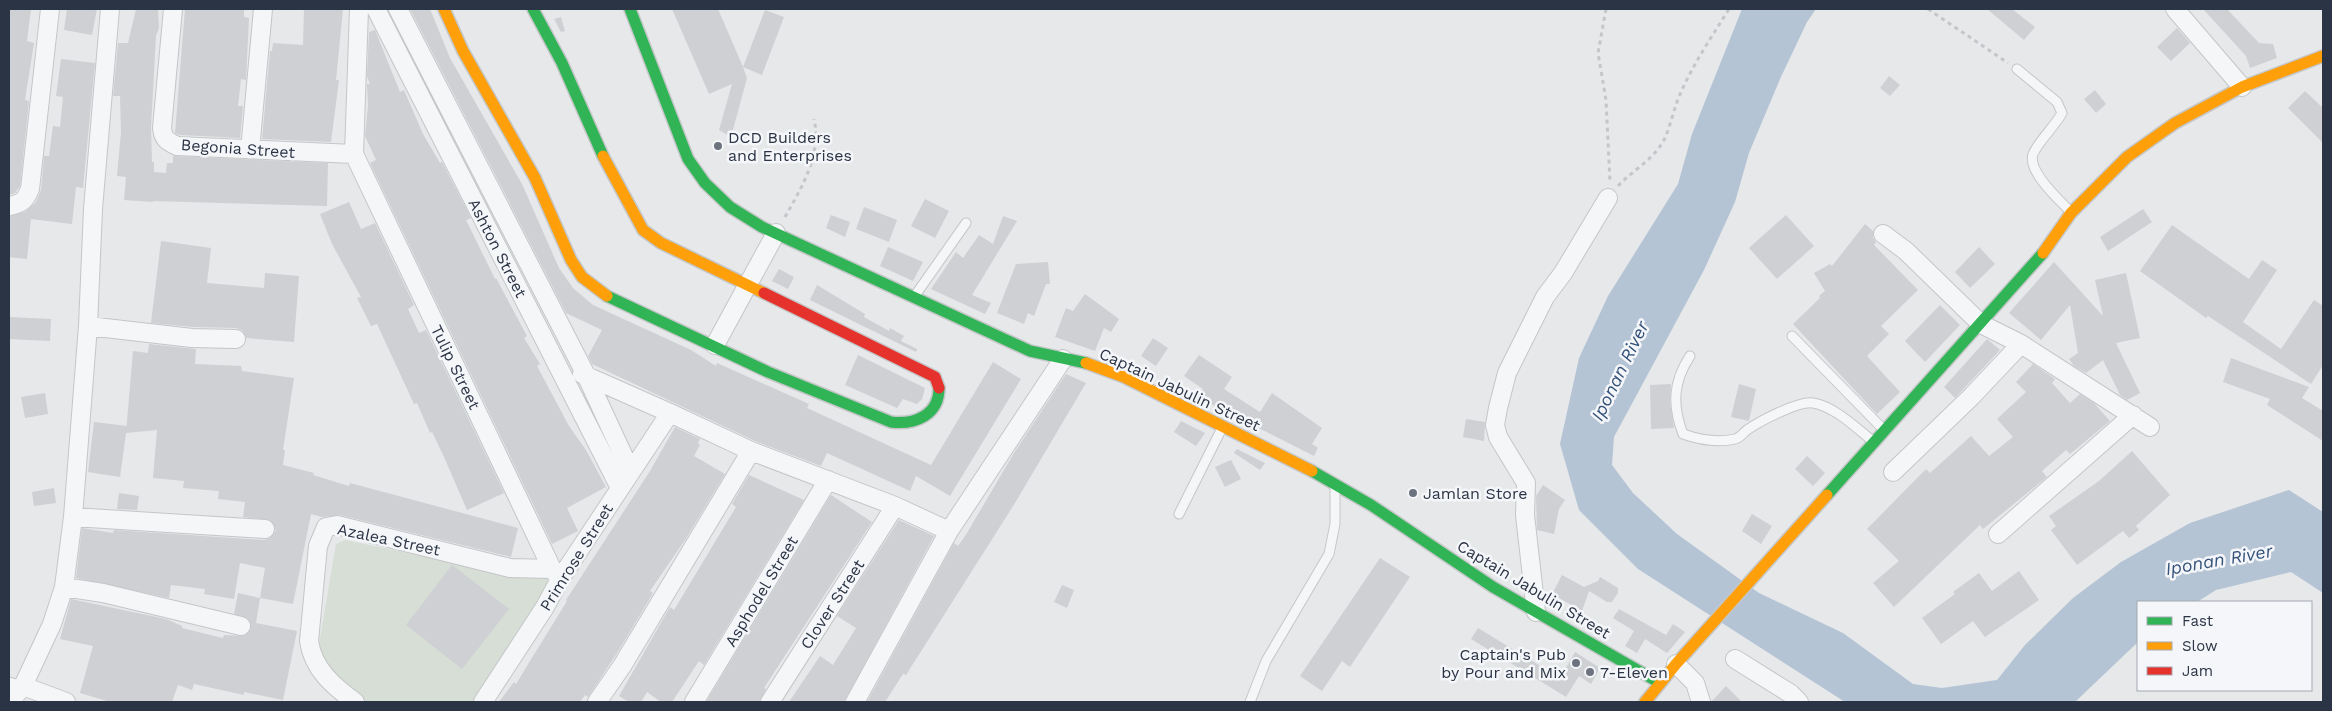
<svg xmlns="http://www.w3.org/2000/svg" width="2332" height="711" viewBox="0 0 2332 711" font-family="'Work Sans',sans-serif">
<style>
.green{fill:#d6ded6}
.water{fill:#b4c4d5}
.building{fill:#ced0d3}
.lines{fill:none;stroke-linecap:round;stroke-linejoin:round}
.lane-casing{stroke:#c4c6c8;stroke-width:11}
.street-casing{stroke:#c4c6c8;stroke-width:20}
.fast-casing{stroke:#c4c6c8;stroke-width:14}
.slow-casing{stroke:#c4c6c8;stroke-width:14}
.jam-casing{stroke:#c4c6c8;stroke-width:14}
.path{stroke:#c5c6ca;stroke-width:3;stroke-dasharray:4 4;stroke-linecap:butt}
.lane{stroke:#f5f6f7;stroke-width:9}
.street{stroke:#f5f6f7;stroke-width:18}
.fast{stroke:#30b455;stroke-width:11}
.slow{stroke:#ff9f0a;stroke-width:11}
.jam{stroke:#e5322d;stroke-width:11}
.poi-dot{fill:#6c737f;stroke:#f4f6f9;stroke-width:2}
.labels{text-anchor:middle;stroke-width:5;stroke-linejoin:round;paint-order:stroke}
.poi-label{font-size:16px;fill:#2b3445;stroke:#f4f6f9;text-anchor:start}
.street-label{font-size:16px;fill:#2b3445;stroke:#f4f6f9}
.water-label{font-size:18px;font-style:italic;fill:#34527a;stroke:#f4f6f9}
</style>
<rect width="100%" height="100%" fill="#e6e8ea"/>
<path class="green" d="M345,540L506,573H546L552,582L476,702H361L317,656L336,544Z"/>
<path class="water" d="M1742,9H1816L1807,22L1780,79L1749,153L1735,202L1704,270L1614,437L1612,465L1633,493L1677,534L1759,593L1843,633L1913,684L1942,688L1997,680L2025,645L2073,598L2121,562L2190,523L2289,490L2323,512V593L2291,572L2216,590L2197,602H2138V642L2075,702H1845L1638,569L1579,510L1560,444L1579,358L1608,296L1678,184L1692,134Z"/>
<path class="building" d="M10,9H31L27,41L34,43L25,100L29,101L20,186L15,193L9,195Z
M67,9H97L92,35L64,30Z
M136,9H158L159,28L156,36L151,127L152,162H154V172L166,173L167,163H173V156L328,163L327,206L153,201V202L124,200L126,177L117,176L121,132L120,96H113L118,43H128Z
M185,9H244V17L249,18L246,80L241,79L238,106H243L240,138L180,135L175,133Z
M304,9H343L336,80H339L331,142L262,139L270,51H272L273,43L303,45Z
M410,9H430L450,58L522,184L559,268L573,288L593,305L691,350L716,366L717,363L809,404L807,408L931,465L993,362L1021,379L950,496L916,476L910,491L827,453L821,466L755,441L592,364L588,356L602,330L566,313Z
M672,9H718L743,67L765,10L784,17L762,75L743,67L747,78L731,137L719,130L732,84L709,94Z
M1987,9H2012L2035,27L2024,40Z
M2203,9H2227L2259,43L2273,44L2277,58L2250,68L2246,56Z
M561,17L565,31L561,32L554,19Z
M2177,28L2190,43L2171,61L2157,47Z
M375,30L400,92L404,90L423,134L440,163L442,162L471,218L466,220L495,279L496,278L527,336L524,338L540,364L537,366L569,426L586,450L606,487L567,508L578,531L552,544L370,163L376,160L365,136L368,106L367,84H370L367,76L369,32Z
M61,59L95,63L83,188L76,187L72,224L31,219L27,259L9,257V216L25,212L36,202L41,190L44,156H49L53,126L60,127L63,97L56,96Z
M1889,76L1900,85L1890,96L1880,88Z
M2095,90L2106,104L2096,113L2084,99Z
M2305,91L2323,108V143L2288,108Z
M925,199L949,211L935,238L911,226Z
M349,202L361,229L375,223L414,305L408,309L419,333L426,330L504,493L467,510L444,457L432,432L430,433L417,403L414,404L377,324L371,326L357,298L361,297L332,244L320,214Z
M864,207L897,220L889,242L856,229Z
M2143,209L2152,222L2108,251L2100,237Z
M831,215L850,222L845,237L826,228Z
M1786,215L1814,246L1777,279L1749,248Z
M1003,216L1017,221L972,295L991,303L985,314L931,289L956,252L963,258L979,235L993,244Z
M1865,224L1873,231V238L1876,242L1874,245L1918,290L1881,326L1889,334L1867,356L1900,392L1877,414L1793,324L1820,298L1819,296L1825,291L1814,273L1830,264L1832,266Z
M2172,225L2249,279L2262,260L2277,270L2243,322L2281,349L2314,300L2323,306V365L2311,384L2208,316L2206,318L2140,271Z
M161,241L211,248L207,283L264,288L265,273L299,276L294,342L246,338L242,330L236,328L193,327L151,323Z
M888,247L923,262L913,281L880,266Z
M1979,247L1995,264L1970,288L1955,272Z
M1048,262L1050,284H1046L1034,316L1028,313L1024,324L997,313L1016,264Z
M2054,262L2103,316L2095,280L2126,273L2140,338L2116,343L2140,393L2127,400L2120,395L2103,360L2086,373L2074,366L2069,359L2078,353L2070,305L2041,340L2009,313Z
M779,269L794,277L788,289L772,281Z
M817,285L865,314L864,317L889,331L890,328L904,336L901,341L917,349L916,352L810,300Z
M1085,294L1119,319L1111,332L1104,328L1095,351L1055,337L1066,308L1073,311Z
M1940,305L1960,325L1925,362L1905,341Z
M9,317L51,319L50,341L9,339Z
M1153,338L1168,348L1156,366L1141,356Z
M1987,339L2000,350L1955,398L1944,387Z
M149,344L196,349L195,364L241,366L242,371L294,378L283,450H285L283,465L314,473L313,475L349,486L350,483L518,528L511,557L340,515L322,517L311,514L293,604L260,598L265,568L240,563L234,599L204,594L205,589L171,585L169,598L76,578L82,528L113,533L114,530L264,540L270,538L276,530L270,520L243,517L245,502L218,499L219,491L183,488L184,481L153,478L157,430L126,433L133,351L148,353Z
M858,355L925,388L922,399L917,404L903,399L897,408L845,385Z
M1199,355L1232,377L1224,389L1260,412L1272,393L1322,428L1312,444L1318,448L1314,456L1199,398L1203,389L1184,376Z
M2231,358L2309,387L2302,398L2323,411V441L2267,405L2270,399L2223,382Z
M2033,364L2055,379L2052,383L2070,403L2080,394L2094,403L2110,421L2070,454L2066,450L2042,471L2047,477L1983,529L1980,525L1894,607L1873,583L1899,561L1867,529L1926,469L1930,473L1971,436L1989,456L2013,437L1997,419L2026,392L2016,382Z
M1066,374L1086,383L1015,503L906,675L903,674L885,702H867L954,543L958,546L967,533L1014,453Z
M1671,384L1670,403L1674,428L1651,429L1650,385Z
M1739,384L1756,389L1749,421L1731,417Z
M45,393L48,414L25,418L21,397Z
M1466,419L1485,422L1484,441L1463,437Z
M1181,421L1205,433L1196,446L1174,432Z
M94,422L127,426L120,477L88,472Z
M675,427L700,439L698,443L700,445L694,456L725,474L685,540L650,591L653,593L619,650L588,697L585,695L580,702H499L514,682L516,684L530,661L567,601L566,600L650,471Z
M1237,449L1265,463L1260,470L1234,453Z
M2132,451L2170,495L2136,526L2139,530L2129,538L2123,531L2077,565L2051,530L2056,526L2049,516L2099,481Z
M1807,456L1825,473L1813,486L1795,469Z
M1231,460L1241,479L1225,487L1215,467Z
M749,475L804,500L704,665L699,661L672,702H661L647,692L641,702H629L619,696L670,607L674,610L736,507L732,504Z
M1543,485L1565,500L1559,509L1554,534L1537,530L1536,496Z
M54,488L56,503L34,506L32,492Z
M119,493L139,496L137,510L117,509Z
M831,495L872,522L764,688L766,689L759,702H706Z
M1752,514L1772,526L1761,544L1742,531Z
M899,520L934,536L844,702H789L820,656L833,665L856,628L837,616Z
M1380,558L1410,577L1350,667L1342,661L1322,691L1300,676Z
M452,565L509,609L462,669L406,625Z
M2019,571L2039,600L1985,637L1973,621L1941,644L1922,618L1955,594L1953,592L1979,573L1992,591Z
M1562,575L1584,587L1598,581L1600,577L1618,588V593L1612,602H1607L1589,591L1582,611L1552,594Z
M1062,585L1074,590L1067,608L1054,602Z
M238,593L260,598L256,623L297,631L283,700L244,692V695L194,684L192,690L178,685L172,702H110L80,693L93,646L60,639L71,599L166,619L182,626V628L223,638L224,635L244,636L251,629L248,618L234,614Z
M1619,609L1666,635L1673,624L1685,632L1667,653L1645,639L1637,653L1625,646L1634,631L1613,618Z
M1478,628L1560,678L1575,652L1600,668L1591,684L1579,676L1566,697L1471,639Z
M1726,686L1742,702H1711Z"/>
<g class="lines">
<g class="lane-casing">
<path id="lane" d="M2017,69L2057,102L2062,113C2055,126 2038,142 2033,154C2027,171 2059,200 2070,211
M914,297L966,223
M1792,336L1883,429
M1690,356C1673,382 1672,405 1683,434C1700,440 1717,443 1735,439C1740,438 1743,433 1747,430C1760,421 1798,401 1813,403C1836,407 1857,429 1874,442
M1179,514L1222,428
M9,682L23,686
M1250,702L1266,661L1329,554L1335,524V488"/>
</g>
<g class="street-casing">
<path id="street" d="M173,9L162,128C163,139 167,141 177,146L354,154
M359,9L354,154L552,569L560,579
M376,9L620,488
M398,9L586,375L631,472
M2175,9L2242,87
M250,150L263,9
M9,206C21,204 25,201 30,189L50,9
M1883,234L1906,251L1981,324L2021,344L1971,397L1893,472
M88,326L192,338L236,339
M2021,344L2150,427
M715,345L776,233
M582,374L670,413L751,451L895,506L949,531
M73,517L265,529
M1998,534L2133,415
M64,587L103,593L241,626
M1536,612L1525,515L1526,483L1498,437L1495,425L1498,408L1507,373L1545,297L1563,273L1608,198
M1735,659L1791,694L1799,702
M1676,664L1695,683L1701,702
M23,686L66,702
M10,702L23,686L52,624L64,587L73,517L88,326L93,209L110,9
M355,702C333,686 313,669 309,641L318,546L326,527L337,525L510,568L552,569
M483,702L545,607L560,579L670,413
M597,702L622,666L751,451
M694,702L828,480
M770,702L895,506
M855,702L949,531L1063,359"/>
</g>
<g class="fast-casing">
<path id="fast" d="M533,9L562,63L603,156
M630,9L688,159L705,183L730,207L762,227L1030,351L1086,363
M607,296L768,372L891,422C915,425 939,415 939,388
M1312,471L1371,505L1493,587L1660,683
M1827,495L2043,253"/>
</g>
<g class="slow-casing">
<path id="slow" d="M444,9L463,51L535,178L571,260L582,277L607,296
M603,156L643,230L661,243L764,293
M2043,253L2071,213L2127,157L2175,123L2242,87L2323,56
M1086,363L1124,377L1312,471
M1645,702L1676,664L1827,495"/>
</g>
<g class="jam-casing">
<path id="jam" d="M764,293L935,377L939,388"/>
</g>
<path class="path" d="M1606,9L1598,53L1606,100L1610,182
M1928,9L2008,63
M1618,186C1633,170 1653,160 1664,140C1671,125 1674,107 1681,92C1694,63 1712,36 1729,9
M785,217C802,187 822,154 814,119"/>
<use href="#lane" class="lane"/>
<use href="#street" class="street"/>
<use href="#fast" class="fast"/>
<use href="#slow" class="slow"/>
<use href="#jam" class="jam"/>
</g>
<g class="poi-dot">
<circle cx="718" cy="146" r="5"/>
<circle cx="1413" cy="493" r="5"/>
<circle cx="1576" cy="663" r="5"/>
<circle cx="1590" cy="672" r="5"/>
</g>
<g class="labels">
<g class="poi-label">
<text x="728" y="143">DCD Builders<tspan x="728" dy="18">and Enterprises</tspan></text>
<text x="1423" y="499">Jamlan Store</text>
<text x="1566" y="660" text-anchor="end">Captain's Pub<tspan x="1566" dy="18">by Pour and Mix</tspan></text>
<text x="1600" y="678">7-Eleven</text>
</g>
<g class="street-label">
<text transform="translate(238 148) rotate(4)" y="6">Begonia Street</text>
<text transform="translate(498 248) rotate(63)" y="6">Ashton Street</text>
<text transform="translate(456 367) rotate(64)" y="6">Tulip Street</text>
<text transform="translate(1180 389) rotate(25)" y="6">Captain Jabulin Street</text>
<text transform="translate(389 539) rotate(12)" y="6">Azalea Street</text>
<text transform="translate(576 557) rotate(-58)" y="6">Primrose Street</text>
<text transform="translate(1534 589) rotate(31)" y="6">Captain Jabulin Street</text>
<text transform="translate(761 591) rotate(-59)" y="6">Asphodel Street</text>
<text transform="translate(832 604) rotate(-57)" y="6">Clover Street</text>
</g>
<g class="water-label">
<text transform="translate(1620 371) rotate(-64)" y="6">Iponan River</text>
<text transform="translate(2219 560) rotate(-10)" y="6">Iponan River</text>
</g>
</g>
<rect width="2332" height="711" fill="none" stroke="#2b3445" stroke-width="20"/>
<rect x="2137" y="601" width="175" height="90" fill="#f4f6f9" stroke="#a4a8b1"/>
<rect x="2147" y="617" width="25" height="8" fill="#30b455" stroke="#a4a8b1"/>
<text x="2182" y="626" font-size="15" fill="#2b3445">Fast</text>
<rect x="2147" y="642" width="25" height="8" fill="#ff9f0a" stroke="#a4a8b1"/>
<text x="2182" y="651" font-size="15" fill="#2b3445">Slow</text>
<rect x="2147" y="667" width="25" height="8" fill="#e5322d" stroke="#a4a8b1"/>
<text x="2182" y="676" font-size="15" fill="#2b3445">Jam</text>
</svg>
